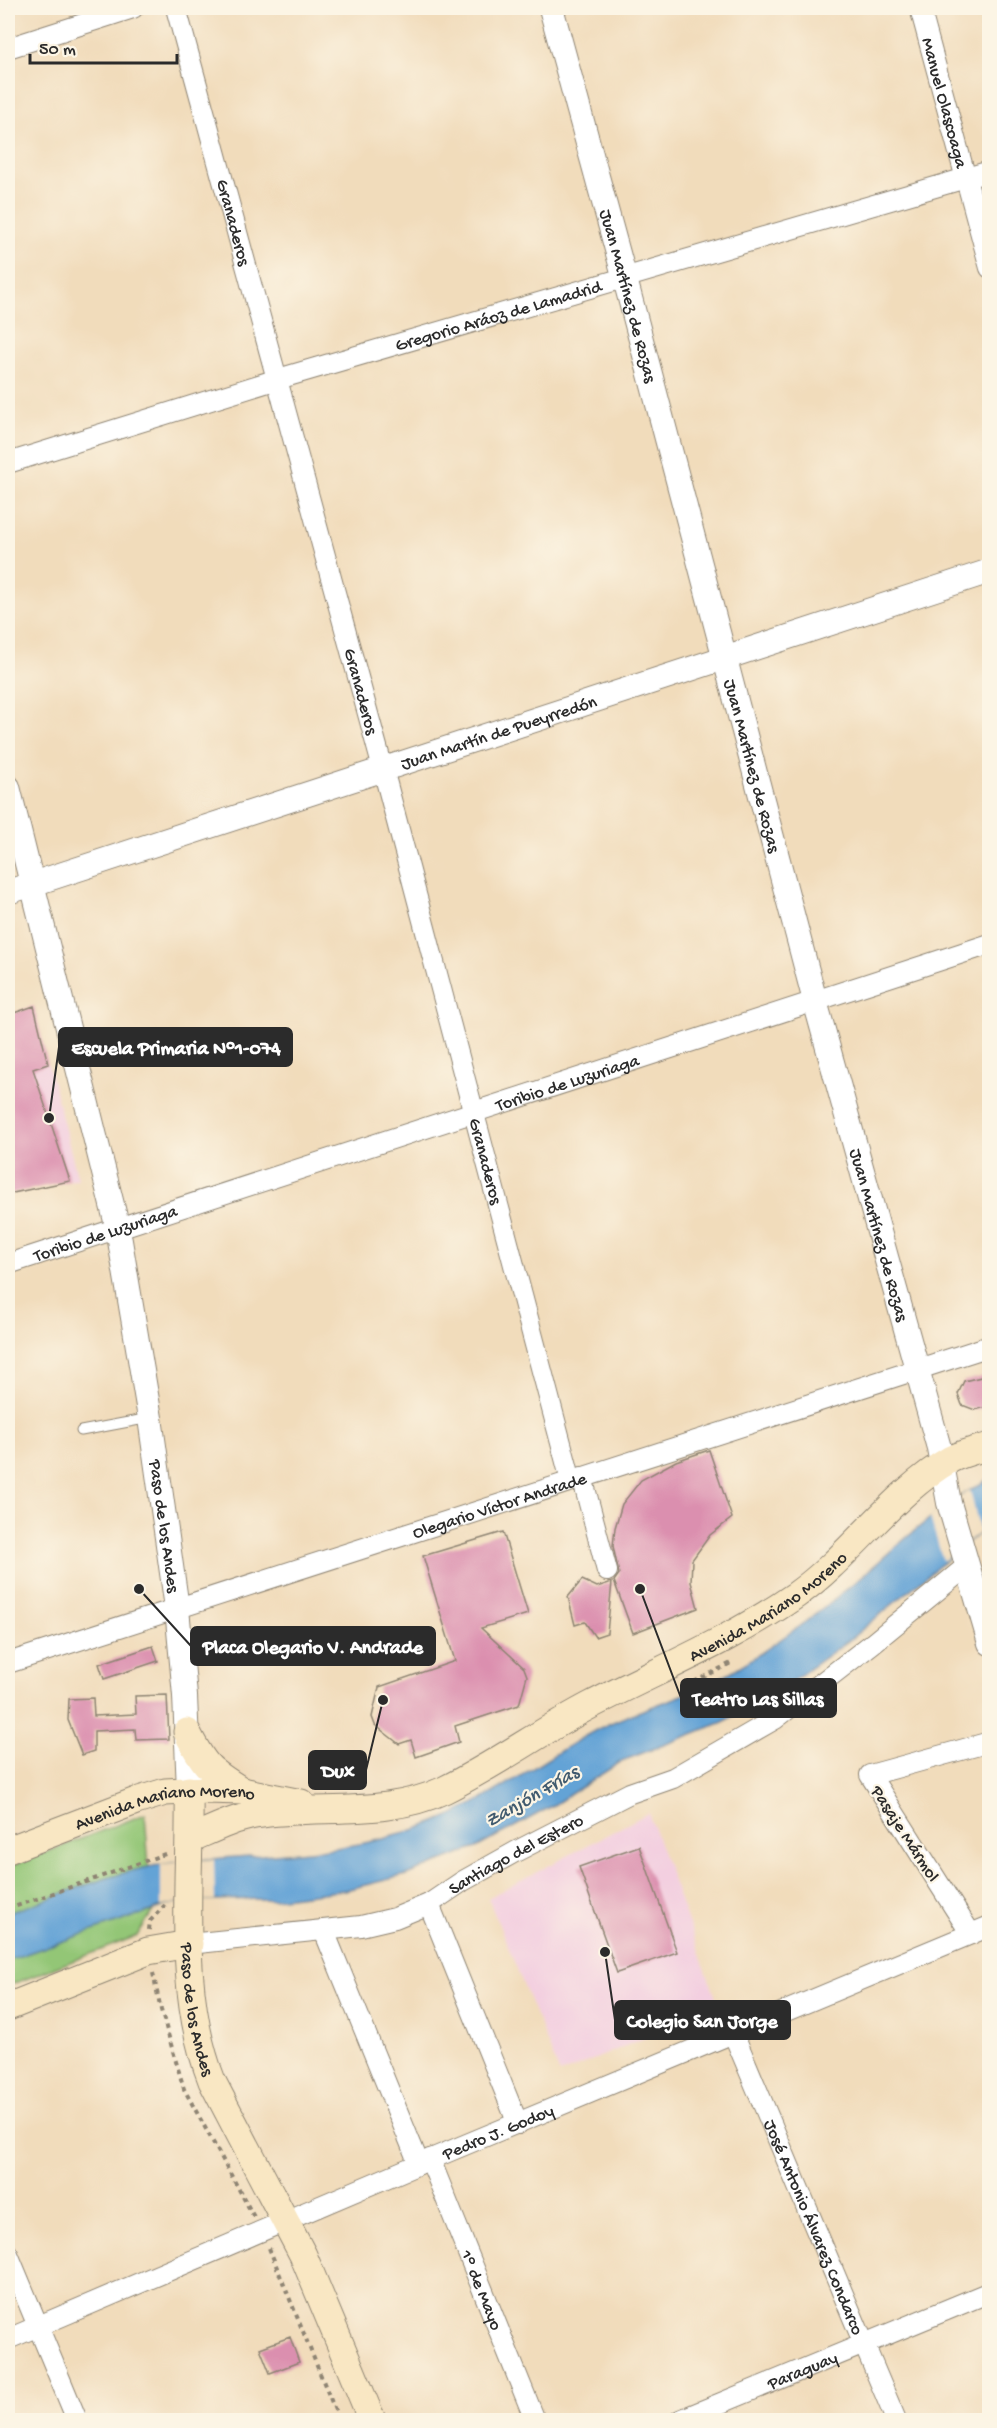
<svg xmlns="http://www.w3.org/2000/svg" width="997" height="2428" viewBox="0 0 997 2428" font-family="'Gochi Hand',sans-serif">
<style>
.built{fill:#f3cfe0}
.green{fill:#93c676;stroke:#5f7850;stroke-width:1.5}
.water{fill:#63a3d6;stroke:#476780;stroke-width:1.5}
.pier{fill:#f1dcbb}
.building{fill:#db8faf}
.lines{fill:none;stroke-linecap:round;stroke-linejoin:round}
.service-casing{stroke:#8e8473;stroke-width:11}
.minor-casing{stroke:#8e8473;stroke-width:22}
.tertiary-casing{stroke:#8e8473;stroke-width:26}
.secondary-casing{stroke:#8e8473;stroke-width:29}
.path{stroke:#8e8473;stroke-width:4;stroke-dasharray:4.5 4.5;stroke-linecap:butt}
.service{stroke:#fff;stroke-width:9}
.minor{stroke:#fff;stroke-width:20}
.tertiary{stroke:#fff;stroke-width:24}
.secondary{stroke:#f9e7c3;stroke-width:27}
.labels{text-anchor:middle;stroke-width:4.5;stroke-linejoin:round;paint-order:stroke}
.street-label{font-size:18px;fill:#2b2b2b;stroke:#fcf5e5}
.water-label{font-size:20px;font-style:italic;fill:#415b6f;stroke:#fcf5e5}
.leader{fill:none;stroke:#2b2b2b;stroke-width:2}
.callout-dot{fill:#2b2b2b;stroke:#fcf5e5;stroke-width:2}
.callout{fill:#2b2b2b;stroke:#2b2b2b;stroke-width:2}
.callout-label{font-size:20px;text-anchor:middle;font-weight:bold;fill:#fff}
</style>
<rect width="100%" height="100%" fill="#fcf5e5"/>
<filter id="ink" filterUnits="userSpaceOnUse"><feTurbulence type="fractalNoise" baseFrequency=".0167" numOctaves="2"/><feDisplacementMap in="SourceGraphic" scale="12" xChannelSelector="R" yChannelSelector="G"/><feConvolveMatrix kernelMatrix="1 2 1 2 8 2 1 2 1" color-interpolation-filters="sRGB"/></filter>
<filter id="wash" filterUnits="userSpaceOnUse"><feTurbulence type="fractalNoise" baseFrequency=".008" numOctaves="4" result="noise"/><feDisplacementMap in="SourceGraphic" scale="24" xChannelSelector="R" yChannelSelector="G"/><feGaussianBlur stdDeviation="1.35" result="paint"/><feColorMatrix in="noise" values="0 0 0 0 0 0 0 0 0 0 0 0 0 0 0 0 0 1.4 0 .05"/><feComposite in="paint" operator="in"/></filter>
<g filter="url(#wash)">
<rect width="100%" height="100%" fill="#f1dcbb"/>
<path class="built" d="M48,1064L78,1179L8,1194V1077Z
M648,1813L719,2006L560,2074L488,1898Z"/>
<path class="green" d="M145,1814L149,1867L8,1913V1867Z
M154,1909L137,1936L8,1986V1960Z"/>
<path class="water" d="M989,1479V1525L848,1641L775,1693L723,1722L622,1761L552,1806L476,1848L406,1875L345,1890L274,1899L201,1900L174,1903L8,1960V1913C56,1897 115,1871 165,1864C255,1851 337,1859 425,1826C488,1803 540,1760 598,1729C629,1713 663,1704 695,1690C732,1674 766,1650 798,1627C865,1581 917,1518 989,1479Z"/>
<path class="pier" d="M970,1490L980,1532L943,1561L930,1517Z
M214,1859L215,1900L183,1901L161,1907V1864Z"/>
<g id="blocks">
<path class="building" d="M34,1006L48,1064L33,1069L70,1181L8,1194V1015Z
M990,1375V1406L975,1410L962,1405L958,1394L964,1381Z
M709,1450L732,1518L710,1535L692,1560L691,1582L698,1608L633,1633L614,1581L619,1574L613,1546L615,1528L622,1504L641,1480L676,1461Z
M503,1532L528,1614L481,1628L524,1668L527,1676L519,1705L455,1726L459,1742L416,1757L411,1740L399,1744L375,1725L372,1717L379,1687L455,1661L423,1556Z
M582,1580L597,1587L612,1582L607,1633L595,1637L585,1622L575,1625L568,1597Z
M153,1646L158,1661L104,1679L99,1664Z
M167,1695L169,1739L136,1740L135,1729L94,1731V1751L82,1755L68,1720L69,1699L93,1698L94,1716L136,1714L135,1696Z
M639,1846L677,1952L617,1973L579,1867Z
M290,2337L299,2362L270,2373L260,2348Z"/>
</g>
</g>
<g filter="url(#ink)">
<use href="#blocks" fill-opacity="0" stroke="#8e8473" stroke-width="1.5"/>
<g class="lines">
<g class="service-casing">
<path id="service" d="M81,1431L150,1418"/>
</g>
<g class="minor-casing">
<g id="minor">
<path id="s1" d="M176,8L383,769L571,1481"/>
<path id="s2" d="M920,8L990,268"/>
<path d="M8,48L133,8"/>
<path id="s3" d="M8,463L278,379L990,171"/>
<path id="s4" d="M8,1264L990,944"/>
<path d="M582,1477L607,1571"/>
<path id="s5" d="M8,1663L990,1346"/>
<path d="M429,1904L518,2124"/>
<path d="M324,1931L419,2164"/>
<path d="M971,1934L870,1775L990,1742"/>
<path id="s6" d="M189,1944L361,1926L395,1918L429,1904L463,1881L515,1852L630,1793L673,1778L775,1719L873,1643L967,1566"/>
<path id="s7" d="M734,2035L896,2420"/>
<path id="s8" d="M430,2159L535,2420"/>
<path d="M8,2254L77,2420"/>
<path id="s9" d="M8,2339L419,2164L990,1926"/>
<path id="s10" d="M680,2420L990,2292"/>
</g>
</g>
<g class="tertiary-casing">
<g id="tertiary">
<path id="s11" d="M551,8L625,279L815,1001L939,1448L949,1503L990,1643"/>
<path id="s12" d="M8,787L118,1229L150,1418L177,1608L185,1696L189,1790"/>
<path id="s13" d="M8,892L990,571"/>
</g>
</g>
<g class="secondary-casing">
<g id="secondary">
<path d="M187,1732C204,1766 209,1770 241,1790"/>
<path id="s14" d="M189,1790C191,1885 176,1990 212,2081L303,2255L372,2420"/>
<path id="s15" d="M190,1839C211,1830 232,1819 255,1815C317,1804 385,1818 444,1790C495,1765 541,1731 591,1705C660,1669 732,1640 796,1595C851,1556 893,1492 951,1459C963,1453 977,1450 990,1446"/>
<path id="s16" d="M8,1850L136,1801L165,1792L206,1790L242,1791L301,1803"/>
<path d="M8,2007L148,1951L189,1944"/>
</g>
</g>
<path class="path" d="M686,1686L733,1662
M8,1909L168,1853
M149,1930L150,1921L165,1905
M153,1973L161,2010L184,2089L254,2217
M269,2248L339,2420"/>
<use href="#service" class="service"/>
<use href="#minor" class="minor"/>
<use href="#tertiary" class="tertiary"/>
<use href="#secondary" class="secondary"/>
</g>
</g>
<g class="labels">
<g class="street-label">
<text dy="6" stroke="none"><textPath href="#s2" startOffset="98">Manuel Olascoaga</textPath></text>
<text dy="6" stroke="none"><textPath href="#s1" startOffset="222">Granaderos</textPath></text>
<text dy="6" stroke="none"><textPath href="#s11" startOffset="298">Juan Martínez de Rozas</textPath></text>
<text dy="6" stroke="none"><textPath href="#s3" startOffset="512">Gregorio Aráoz de Lamadrid</textPath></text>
<text dy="6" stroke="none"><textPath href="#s1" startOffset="708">Granaderos</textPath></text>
<text dy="6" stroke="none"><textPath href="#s13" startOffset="516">Juan Martín de Pueyrredón</textPath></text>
<text dy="6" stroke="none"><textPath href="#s11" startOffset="784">Juan Martínez de Rozas</textPath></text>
<text dy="6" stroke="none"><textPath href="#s4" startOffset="588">Toribio de Luzuriaga</textPath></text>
<text dy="6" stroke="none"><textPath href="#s1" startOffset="1194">Granaderos</textPath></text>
<text dy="6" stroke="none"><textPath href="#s4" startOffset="102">Toribio de Luzuriaga</textPath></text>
<text dy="6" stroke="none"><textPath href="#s11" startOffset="1270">Juan Martínez de Rozas</textPath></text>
<text dy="6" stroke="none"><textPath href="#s5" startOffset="516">Olegario Víctor Andrade</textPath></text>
<text dy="6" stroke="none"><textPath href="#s12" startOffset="756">Paso de los Andes</textPath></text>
<text dy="6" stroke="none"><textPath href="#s15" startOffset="634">Avenida Mariano Moreno</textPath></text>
<text dy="6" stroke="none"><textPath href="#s16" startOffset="165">Avenida Mariano Moreno</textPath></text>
<text transform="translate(906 1833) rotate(57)" y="6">Pasaje Mármol</text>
<text dy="6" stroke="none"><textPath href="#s6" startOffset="345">Santiago del Estero</textPath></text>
<text dy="6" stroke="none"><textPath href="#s14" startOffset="220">Paso de los Andes</textPath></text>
<text dy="6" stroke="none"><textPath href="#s9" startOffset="532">Pedro J. Godoy</textPath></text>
<text dy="6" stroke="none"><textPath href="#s7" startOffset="208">José Antonio Álvarez Condarco</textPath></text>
<text dy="6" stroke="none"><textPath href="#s8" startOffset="141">1° de Mayo</textPath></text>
<text dy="6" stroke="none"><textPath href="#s10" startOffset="132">Paraguay</textPath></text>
</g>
<g class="water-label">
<text transform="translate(531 1795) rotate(-30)" y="7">Zanjón Frías</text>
</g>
</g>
<path class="leader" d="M49 1118L59 1047M139 1589L191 1646M640 1589L681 1698M383 1700L366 1770M605 1952L615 2020"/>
<g class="callout-dot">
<circle cx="49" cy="1118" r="6"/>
<circle cx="139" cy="1589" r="6"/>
<circle cx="640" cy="1589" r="6"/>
<circle cx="383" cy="1700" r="6"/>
<circle cx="605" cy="1952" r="6"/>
</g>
<g class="callout">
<rect x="59" y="1028" width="233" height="38" rx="6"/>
<rect x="191" y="1627" width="244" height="38" rx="6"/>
<rect x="681" y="1679" width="155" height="38" rx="6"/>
<rect x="309" y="1751" width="57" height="38" rx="6"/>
<rect x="615" y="2001" width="175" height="38" rx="6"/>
</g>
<g class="callout-label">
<text x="176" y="1054">Escuela Primaria N°1-074</text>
<text x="313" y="1653">Placa Olegario V. Andrade</text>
<text x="758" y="1705">Teatro Las Sillas</text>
<text x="338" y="1777">Dux</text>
<text x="702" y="2027">Colegio San Jorge</text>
</g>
<rect width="997" height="2428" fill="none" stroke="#fcf5e5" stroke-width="30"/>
<path d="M30 54v9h147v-9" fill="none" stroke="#2b2b2b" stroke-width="3"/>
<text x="39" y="54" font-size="18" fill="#2b2b2b" stroke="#fcf5e5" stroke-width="4.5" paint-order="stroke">50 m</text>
</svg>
